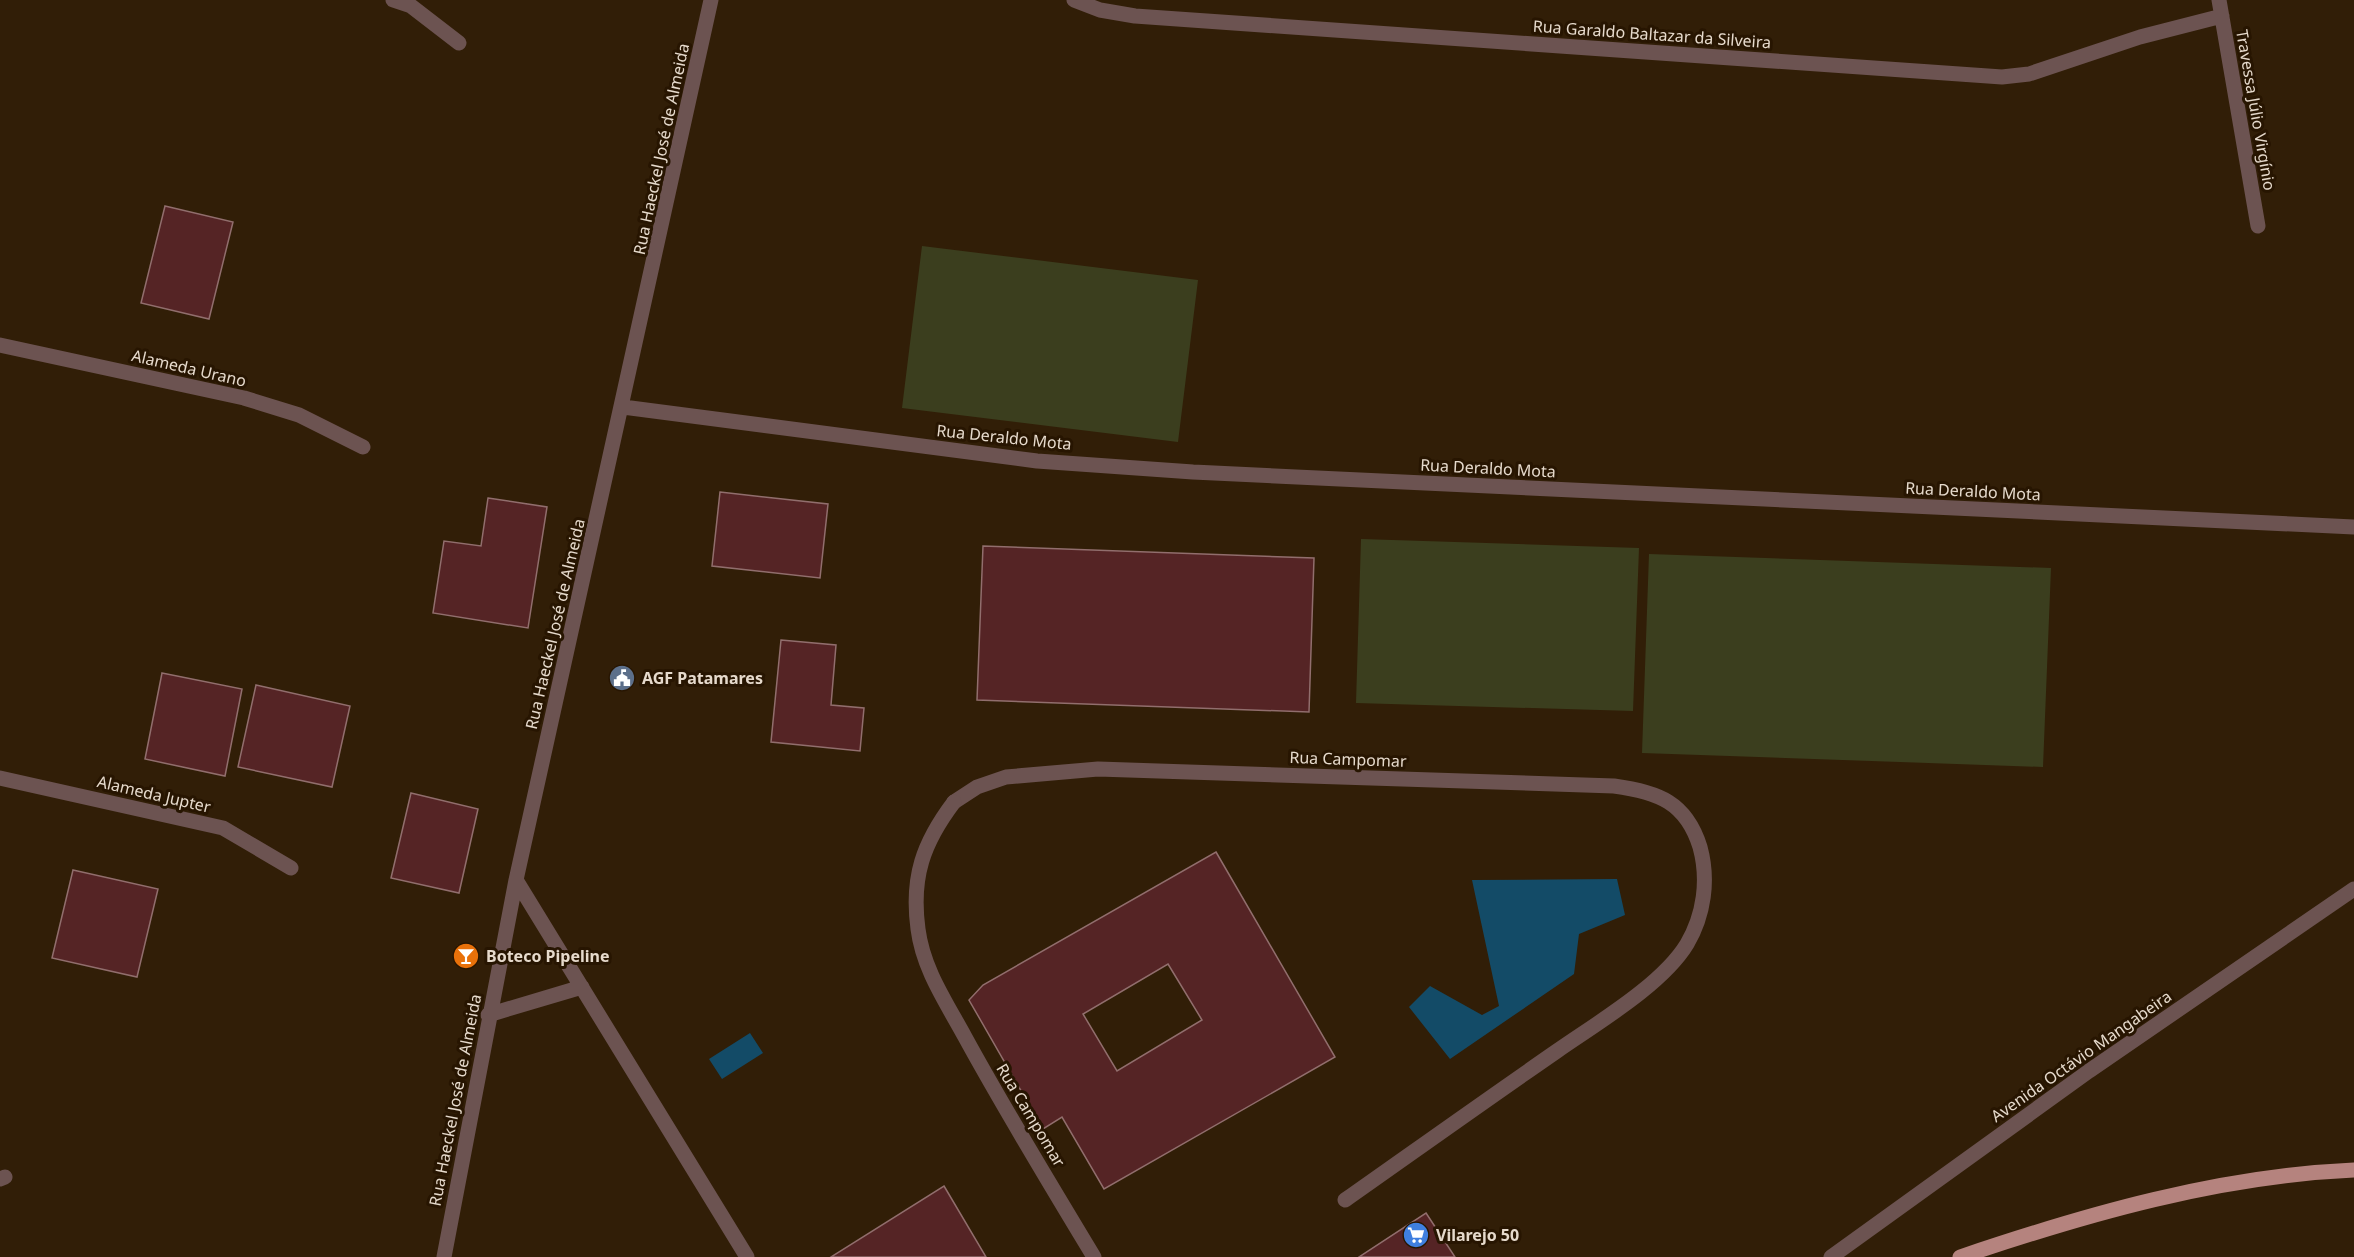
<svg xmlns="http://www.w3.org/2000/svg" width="2354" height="1257" viewBox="0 0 2354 1257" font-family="'Noto Sans',sans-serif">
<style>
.green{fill:#3b3e1e}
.water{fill:#134b67}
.building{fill:#552425;stroke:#916e6d;stroke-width:1.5;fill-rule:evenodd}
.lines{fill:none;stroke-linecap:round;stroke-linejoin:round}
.lane{stroke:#6c5351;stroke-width:15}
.street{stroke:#6c5351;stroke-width:15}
.primary{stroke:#b5837e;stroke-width:15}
.labels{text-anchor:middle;stroke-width:6;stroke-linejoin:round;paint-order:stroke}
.street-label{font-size:16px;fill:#e6dacc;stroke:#271501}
.poi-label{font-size:16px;font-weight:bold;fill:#e6dacc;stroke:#271501;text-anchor:start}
</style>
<rect width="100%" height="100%" fill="#311e07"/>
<path class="green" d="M922,246L1198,280L1178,442L902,408Z
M1361,539L1639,548L1633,711L1356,703Z
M1649,554L2051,568L2043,767L1642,753Z"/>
<path class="water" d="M1617,879L1625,915L1579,934L1574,974L1450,1059L1409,1007L1430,986L1482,1015L1499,1006L1472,880Z
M750,1033L763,1053L722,1079L709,1059Z"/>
<path class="building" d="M165,206L233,222L209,319L141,303Z
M720,492L828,504L820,578L712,566Z
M488,498L547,507L528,628L433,613L444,541L481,546Z
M983,546L1314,558L1309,712L977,700Z
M781,640L836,645L831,705L864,708L860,751L771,742Z
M162,673L242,689L225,776L145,759Z
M256,685L350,706L332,787L238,767Z
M411,793L478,809L459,893L391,878Z
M1216,852L1335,1057L1104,1189L1062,1117L1043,1129L969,1000L983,985ZM1168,964L1202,1020L1117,1071L1083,1014Z
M73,870L158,889L137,977L52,958Z
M944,1186L986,1257H831Z
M1426,1213L1455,1257H1359Z"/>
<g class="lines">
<path class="lane" d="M954,802L977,787L1006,777L1098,769L1614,786C1658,792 1686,802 1700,847C1709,880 1704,915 1687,944C1662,985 1597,1023 1557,1051C1486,1100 1416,1150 1345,1200"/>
<path class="street" d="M393,0L411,6L459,43
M1074,0L1100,10L1135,16L2002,77L2029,74L2140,37L2222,16
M2219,0L2258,226
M0,345L244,398L299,415L363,447
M623,407L1037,461L1193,472L2354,527
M0,778L223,828L291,868
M954,802C923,843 911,877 918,929C923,969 946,1002 965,1037C1006,1112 1050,1184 1094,1257
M516,880L747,1257
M488,1015L582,987
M0,1179L5,1177
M444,1257L516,880L711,0
M1831,1257L2089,1071L2354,889"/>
<path class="primary" d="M1960,1257C2087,1214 2219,1176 2354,1170"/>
</g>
<defs>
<g id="civic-disc" transform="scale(1.35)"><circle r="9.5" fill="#5c6f8a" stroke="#271501"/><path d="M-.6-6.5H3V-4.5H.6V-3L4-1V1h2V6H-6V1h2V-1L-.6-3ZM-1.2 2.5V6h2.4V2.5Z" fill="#fff"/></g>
<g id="bar-disc" transform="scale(1.35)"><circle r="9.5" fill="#e8710a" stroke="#271501"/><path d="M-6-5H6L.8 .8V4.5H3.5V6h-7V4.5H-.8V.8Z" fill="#fff"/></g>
<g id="supermarket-disc" transform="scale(1.35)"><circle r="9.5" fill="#3f7fe0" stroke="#271501"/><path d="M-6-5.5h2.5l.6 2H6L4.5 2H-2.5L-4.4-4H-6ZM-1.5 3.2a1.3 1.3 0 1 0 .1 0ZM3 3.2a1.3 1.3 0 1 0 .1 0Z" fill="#fff"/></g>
</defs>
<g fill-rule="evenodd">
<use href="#civic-disc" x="622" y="678"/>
<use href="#bar-disc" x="466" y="956"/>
<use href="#supermarket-disc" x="1416" y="1235"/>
</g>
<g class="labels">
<g class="street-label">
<text transform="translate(1652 34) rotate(4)" y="6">Rua Garaldo Baltazar da Silveira</text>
<text transform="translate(2256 110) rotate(80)" y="6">Travessa Júlio Virgínio</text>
<text transform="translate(661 149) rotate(-78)" y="6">Rua Haeckel José de Almeida</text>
<text transform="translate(189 368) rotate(13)" y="6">Alameda Urano</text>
<text transform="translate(1004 437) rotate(6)" y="6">Rua Deraldo Mota</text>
<text transform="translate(1488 468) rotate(3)" y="6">Rua Deraldo Mota</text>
<text transform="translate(1973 491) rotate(3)" y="6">Rua Deraldo Mota</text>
<text transform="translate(555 624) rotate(-77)" y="6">Rua Haeckel José de Almeida</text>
<text transform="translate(1348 759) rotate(2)" y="6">Rua Campomar</text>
<text transform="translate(154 794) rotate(13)" y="6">Alameda Jupter</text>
<text transform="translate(2081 1056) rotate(-35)" y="6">Avenida Octávio Mangabeira</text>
<text transform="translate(455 1100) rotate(-79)" y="6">Rua Haeckel José de Almeida</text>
<text transform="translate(1031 1115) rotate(59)" y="6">Rua Campomar</text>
</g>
<g class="poi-label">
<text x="642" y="684">AGF Patamares</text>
<text x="486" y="962">Boteco Pipeline</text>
<text x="1436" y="1241">Vilarejo 50</text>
</g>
</g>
</svg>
